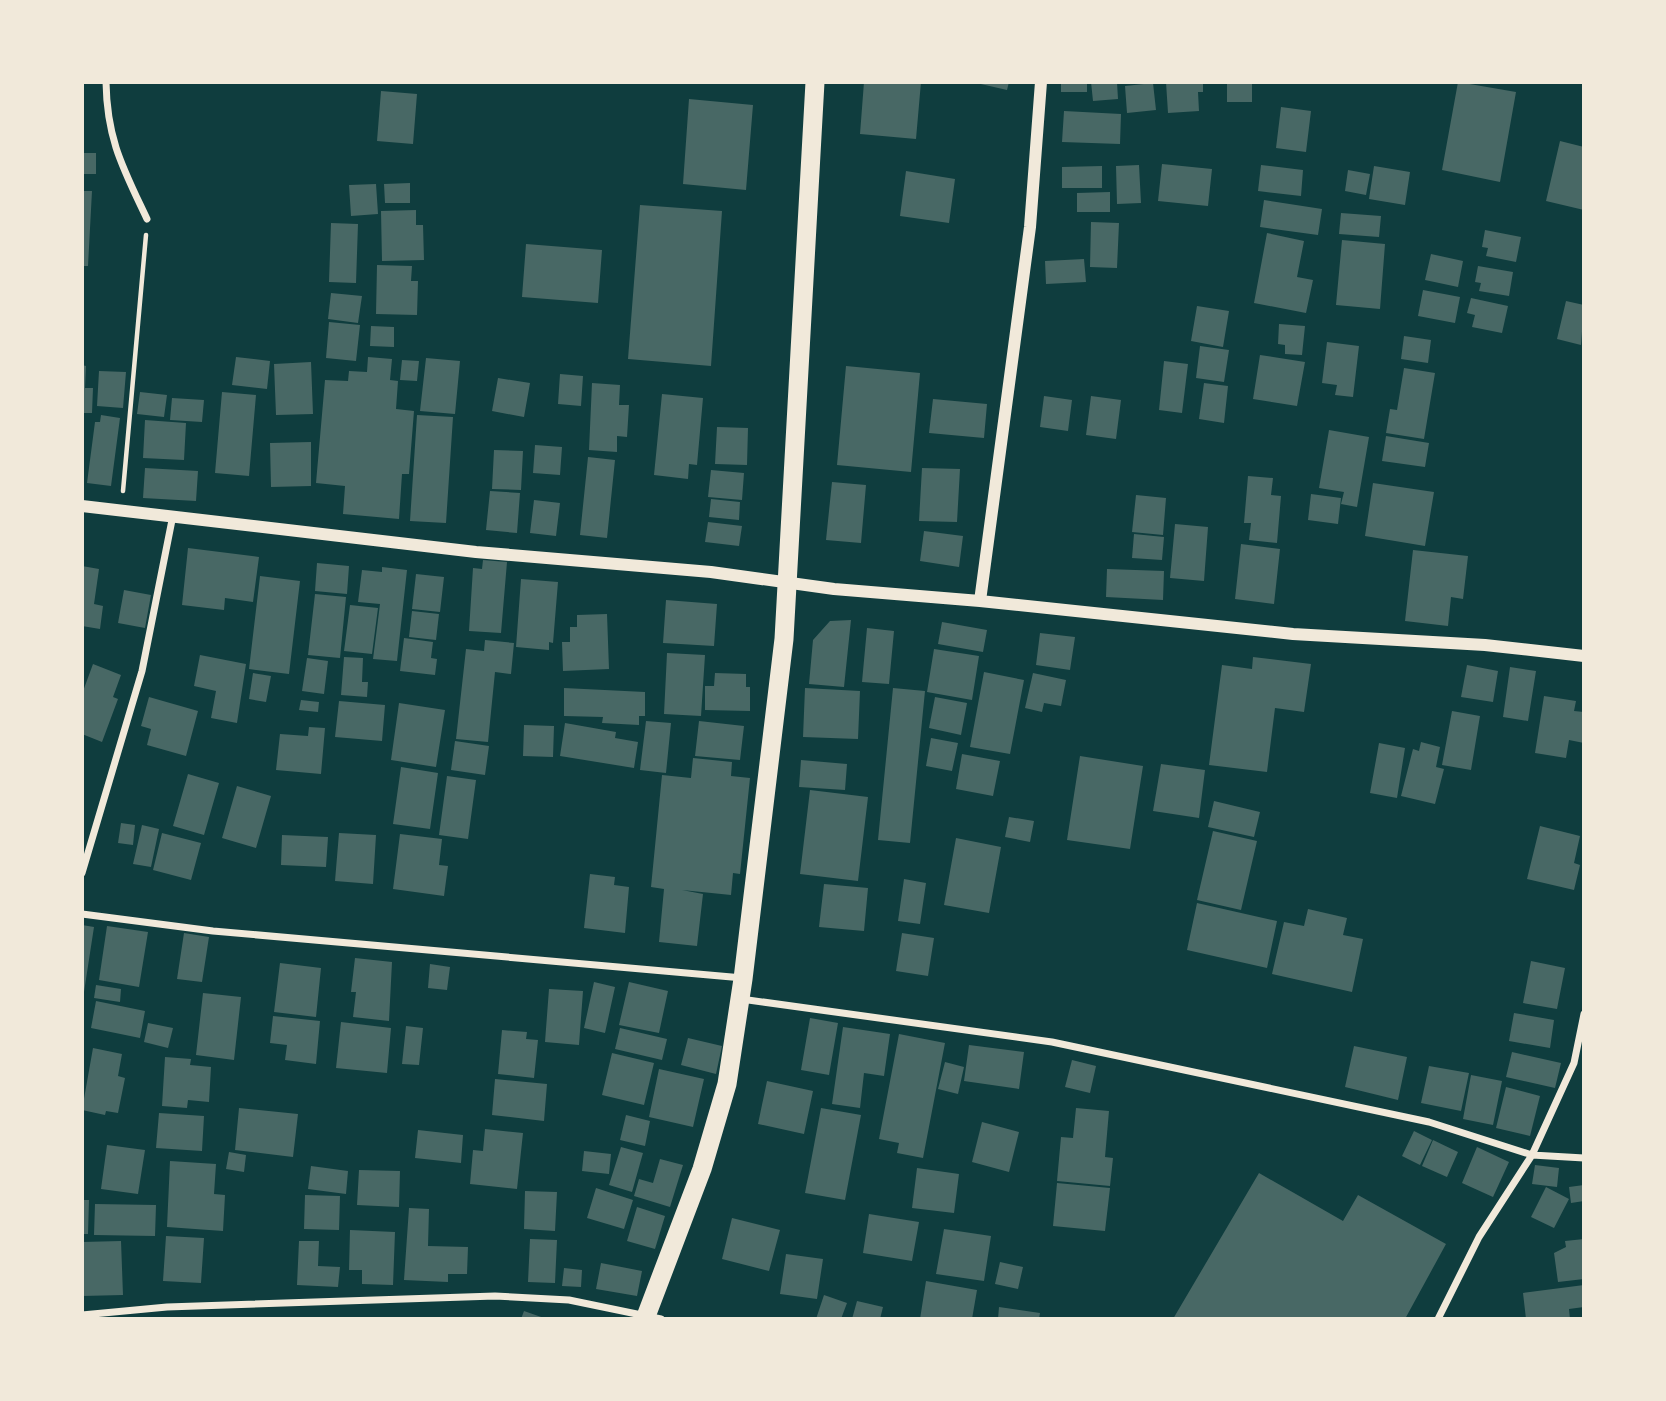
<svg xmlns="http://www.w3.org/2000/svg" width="1666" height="1401" viewBox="0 0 1666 1401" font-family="'Open Sans',sans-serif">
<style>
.building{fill:#486865}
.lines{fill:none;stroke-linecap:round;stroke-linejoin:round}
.path{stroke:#f1e9da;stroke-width:4.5}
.minor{stroke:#f1e9da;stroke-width:7}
.tertiary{stroke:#f1e9da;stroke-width:12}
.trunk{stroke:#f1e9da;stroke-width:19}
</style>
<rect width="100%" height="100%" fill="#0f3d3e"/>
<path class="building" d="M864,82H921L916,139L860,134Z
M972,82H1009L1007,90Z
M1061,82H1087V92H1061Z
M1091,82H1117L1118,99L1093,101Z
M1166,82H1203V92H1198L1199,111L1168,113Z
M1227,82H1252V102H1227Z
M1458,82L1516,92L1500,182L1442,170Z
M1153,83L1156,110L1127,113L1125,86Z
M381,91L417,94L413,144L377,141Z
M689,99L753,105L746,190L683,184Z
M1281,107L1311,111L1306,152L1276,148Z
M1064,111L1121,114L1120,144L1062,142Z
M1560,141L1584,147V210L1546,201Z
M82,153H96V174H82Z
M1162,164L1212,169L1208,206L1158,201Z
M1139,165L1141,203L1117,204L1116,166Z
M1261,165L1303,170L1301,196L1258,191Z
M1102,166V188H1062V167Z
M1374,166L1410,172L1405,205L1369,199Z
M1348,170L1370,174L1366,195L1345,191Z
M906,171L955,179L949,223L900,216Z
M410,183V203H385L384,184Z
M376,184L378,214L351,216L349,185Z
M82,191H92L88,266H82Z
M1110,192V212H1077V193Z
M1264,200L1322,209L1318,235L1260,227Z
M640,205L722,211L711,366L628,359Z
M416,210V225H423L424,260L382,261L381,211Z
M1341,213L1381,216L1379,237L1339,234Z
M1091,222L1119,223L1117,268L1090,267Z
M331,223L358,224L356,283L329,282Z
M1485,230L1521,237L1516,262L1486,256L1488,248L1482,247Z
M1267,233L1304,241L1297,277L1313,280L1306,313L1254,303Z
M1342,240L1385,244L1380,309L1336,305Z
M526,244L602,250L598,303L522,297Z
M1431,254L1463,261L1458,287L1425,280Z
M1084,259L1086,282L1046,284L1045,261Z
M377,265L412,266L411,281H418L417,315L376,314Z
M1478,266L1513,272L1509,296L1479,291L1481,283L1475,282Z
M1423,290L1460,297L1455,323L1418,316Z
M331,293L362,296L358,323L328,319Z
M1471,298L1508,306L1502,333L1472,327L1475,315L1467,313Z
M1566,301L1584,305L1581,345L1557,339Z
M1197,306L1229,311L1223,347L1191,341Z
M329,322L360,325L356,361L326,358Z
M1279,324L1305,326L1302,355L1285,354V345L1278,344Z
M371,326L394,327V347L370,346Z
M1404,336L1431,340L1428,363L1401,359Z
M1327,342L1359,346L1353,397L1335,395L1337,385L1322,383Z
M1200,346L1229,350L1224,382L1196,378Z
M1260,355L1305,362L1297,406L1253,399Z
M236,357L270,361L267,389L232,385Z
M368,357L392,359L390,380L398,381L396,409L414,411L409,474H402L399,519L343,514L345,486L316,483L325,380L348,381L349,371L367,372Z
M426,358L460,361L455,414L420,411Z
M402,360L419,361L417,381L400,380Z
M1164,361L1188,364L1182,413L1159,410Z
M311,362L313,414L276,415L274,364Z
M82,365L86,366L85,388H93L92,413H82Z
M846,366L920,373L911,472L837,465Z
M1404,368L1435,373L1424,439L1386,433L1390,409L1397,410Z
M99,371L126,372L123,408L97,406Z
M560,374L583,376L581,406L558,404Z
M498,378L530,383L524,417L492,411Z
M592,383L620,385L619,405H629L627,437L617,436V452L589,450Z
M1204,383L1228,386L1224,423L1199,419Z
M140,392L167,395L164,417L137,414Z
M222,392L256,395L249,476L215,473Z
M662,394L703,398L697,465L689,464L688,479L654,475Z
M1044,396L1072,400L1068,431L1040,427Z
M1091,396L1121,400L1116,439L1086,435Z
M172,398L204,400L202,422L170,420Z
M933,399L987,404L984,438L929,433Z
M101,415L120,418L111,486L87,483L95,422H100Z
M417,415L453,417L446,523L410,521Z
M145,420L186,423L184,460L143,458Z
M717,427L748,428L747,465L715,464Z
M1329,430L1369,437L1357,507L1341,504L1344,492L1319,488Z
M1386,436L1429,443L1425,467L1382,461Z
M311,442V486L271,487L270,443Z
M535,445L562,447L560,475L533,473Z
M494,450L523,451L521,490L492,489Z
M588,457L615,460L607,538L580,535Z
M145,468L198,471L196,501L143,498Z
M922,468L960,469L957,522L919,521Z
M711,470L744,473L742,500L708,497Z
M1248,476L1273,478L1271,495L1281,496L1277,543L1249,540L1251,523H1244Z
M832,482L866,485L861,543L826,540Z
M1373,483L1434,492L1425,546L1365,536Z
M490,491L520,493L517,533L486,530Z
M1311,494L1341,498L1338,524L1308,520Z
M1136,495L1166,498L1163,535L1132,532Z
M711,499L740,502L739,520L709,517Z
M534,500L560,503L556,536L530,533Z
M708,522L742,526L739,546L705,542Z
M1175,524L1208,527L1204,581L1170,578Z
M924,531L963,536L959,567L920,561Z
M1134,534L1164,537L1162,560L1132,558Z
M1241,544L1280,549L1274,604L1235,599Z
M188,548L259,557L253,602L225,598L224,610L182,605Z
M1413,550L1468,556L1463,599L1451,597L1448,626L1405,621Z
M483,560L507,562L501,633L469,631L473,568L482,569Z
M317,563L349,566L347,594L315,591Z
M82,566L99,569L94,604L103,606L100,629L82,626Z
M382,567L407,570L397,661L373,659L380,604L358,602L362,570L382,572Z
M1107,569L1164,571L1163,600L1106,597Z
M416,574L444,577L440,612L412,609Z
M260,576L300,581L289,674L249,669Z
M521,579L558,582L553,643L549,642V650L516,647Z
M124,590L151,595L145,628L118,623Z
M315,594L346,597L340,658L308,655Z
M666,600L717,604L714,646L663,643Z
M350,605L378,608L372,654L344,651Z
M412,611L439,614L436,640L409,637Z
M607,614L609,669L563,671L562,642H570V627H577V615Z
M851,620L844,687L809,684L813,640L830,621Z
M942,622L987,630L983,652L938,644Z
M867,628L894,631L889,684L862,682Z
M1040,633L1075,637L1070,670L1036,665Z
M404,638L433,642L431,658L437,659L435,675L400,671Z
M485,640L514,643L511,674L495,672L488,742L456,739L466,649L484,651Z
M934,649L979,656L972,700L927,692Z
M667,653L705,655L701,716L664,714Z
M200,655L246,664L237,723L211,718L216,691L194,686Z
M344,657L363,658L362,682H368L367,697L341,695Z
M1253,657L1311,664L1304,712L1275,708L1267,772L1209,765L1222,665L1252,669Z
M307,658L328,661L324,694L302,691Z
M93,664L121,675L113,697L118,699L102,742L82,734V694Z
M1467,665L1498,671L1493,702L1461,697Z
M1510,667L1536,671L1528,721L1503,717Z
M984,672L1024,680L1010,754L970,747Z
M253,673L271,676L266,702L249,699Z
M715,673L746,674V687H750V711L705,710V686H714Z
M1033,673L1066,680L1061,706L1044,703L1042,712L1025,708Z
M564,688L645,692V716H639V725L602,723L603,717L564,716Z
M805,688L860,691L858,739L803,737Z
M893,688L925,691L910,843L878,840Z
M1544,696L1576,701L1574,711L1584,712V743L1569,740L1566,758L1535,753Z
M149,697L198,711L186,756L147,745L151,729L141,726Z
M935,697L967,703L961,735L929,728Z
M301,700L319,702L318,712L299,710Z
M339,701L385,705L382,741L335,737Z
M399,703L445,710L436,767L391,760Z
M1452,711L1480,716L1471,770L1442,765Z
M646,721L671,723L666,773L640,770Z
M699,721L744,726L740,760L695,756Z
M565,723L616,732L615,738L638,742L634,768L560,756Z
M524,725L554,726L553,757L523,756Z
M309,727L325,728L321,774L276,770L280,734L308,736Z
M931,738L958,743L952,771L926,766Z
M455,741L489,746L485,775L451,770Z
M1421,742L1440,747L1436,767L1444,769L1435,804L1401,796L1413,749L1419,751Z
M1379,743L1405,748L1397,798L1370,793Z
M962,754L1000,761L993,796L956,789Z
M1080,756L1143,766L1130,849L1067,840Z
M693,758L732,762L731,776L750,778L740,874L733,873L731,895L682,890L703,894L697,946L659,942L664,889L651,887L662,775L691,778Z
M801,760L847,764L845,790L799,787Z
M1161,764L1205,770L1199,818L1153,811Z
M401,767L438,773L430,829L393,824Z
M188,774L219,783L204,835L173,826Z
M447,776L476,780L468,839L439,835Z
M237,786L271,796L256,848L222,838Z
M810,790L868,797L858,881L800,874Z
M1214,801L1260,812L1254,837L1208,827Z
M1009,817L1034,821L1030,842L1005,837Z
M121,823L135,825L133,845L118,843Z
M142,825L159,829L151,867L133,864Z
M1540,826L1580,836L1574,863L1580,865L1574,890L1527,879Z
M1213,831L1257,841L1241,910L1197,900Z
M162,833L201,843L191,880L153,870Z
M339,833L376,835L373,884L335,881Z
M400,834L442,839L439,865L448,866L444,896L393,889Z
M282,835L328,837L326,867L281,865Z
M956,838L1001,847L989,913L944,905Z
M590,874L615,877L614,885L629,887L625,933L584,928Z
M904,879L926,883L920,924L898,921Z
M824,884L868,888L864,931L819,927Z
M1197,903L1277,921L1267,968L1187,950Z
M1308,909L1347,918L1343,935L1363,939L1352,992L1272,974L1284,922L1304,926Z
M82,925L94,927L84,992H82Z
M107,926L148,932L139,987L99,980Z
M184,933L209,937L202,982L177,979Z
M902,933L934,938L928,976L896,971Z
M355,958L392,962L389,1021L353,1017L356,992H351Z
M1531,961L1565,968L1557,1009L1523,1003Z
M280,963L321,968L316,1017L274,1012Z
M430,964L450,967L447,990L428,988Z
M594,982L615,987L605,1033L584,1028Z
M629,982L668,991L659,1033L619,1025Z
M96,985L121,989L120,1002L94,998Z
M549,989L583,991L579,1045L545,1042Z
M203,993L241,997L234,1060L196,1055Z
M96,1001L145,1011L140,1038L91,1028Z
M1514,1013L1554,1020L1550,1048L1509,1041Z
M273,1016L320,1021L316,1064L285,1060L287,1045L270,1043Z
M810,1018L838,1023L829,1075L801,1070Z
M341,1022L391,1028L387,1073L336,1068Z
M148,1023L173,1028L168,1048L144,1042Z
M406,1026L423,1028L419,1065L402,1064Z
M843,1027L890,1034L884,1076L864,1073L860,1108L832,1104Z
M620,1028L667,1039L662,1060L615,1049Z
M502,1030L527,1032L526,1039L538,1040L534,1078L498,1074Z
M899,1034L945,1043L923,1158L897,1153L899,1143L879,1139Z
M688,1038L722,1046L716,1074L681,1065Z
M969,1045L1024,1052L1019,1089L964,1081Z
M1354,1046L1407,1057L1398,1100L1345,1087Z
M93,1048L122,1054L118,1076L125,1078L118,1113L106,1111L105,1115L82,1110Z
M1512,1052L1561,1063L1555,1088L1506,1077Z
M612,1053L654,1063L644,1105L602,1095Z
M165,1057L191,1059L190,1065L211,1067L209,1102L188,1100L187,1108L162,1106Z
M1072,1060L1096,1066L1090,1093L1065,1087Z
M945,1062L964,1067L958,1094L938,1089Z
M1429,1066L1469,1073L1461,1111L1421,1103Z
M659,1069L704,1079L693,1127L649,1117Z
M1471,1075L1502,1081L1493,1125L1463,1119Z
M495,1079L547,1084L544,1121L492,1115Z
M767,1081L813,1091L804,1134L758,1124Z
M1506,1087L1540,1096L1530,1136L1496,1128Z
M239,1108L298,1114L293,1157L235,1150Z
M821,1108L861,1115L845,1200L805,1193Z
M1076,1108L1109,1111L1105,1157L1113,1158L1110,1186L1057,1181L1061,1137L1073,1138Z
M159,1113L204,1116L202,1151L156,1148Z
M626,1115L650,1121L645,1146L620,1140Z
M982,1122L1019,1132L1009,1172L972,1162Z
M485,1129L523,1133L517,1189L470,1184L473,1150L483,1151Z
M418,1130L463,1135L461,1163L415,1158Z
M1414,1131L1432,1140L1420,1165L1402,1156Z
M1433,1140L1458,1152L1447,1177L1422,1166Z
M107,1145L145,1150L138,1194L101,1189Z
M621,1147L643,1153L632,1192L609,1185Z
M1477,1147L1509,1162L1493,1197L1462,1183Z
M584,1151L611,1154L609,1174L582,1171Z
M229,1152L246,1155L244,1172L226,1169Z
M660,1159L683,1165L670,1207L634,1196L639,1179L653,1183Z
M170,1161L216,1164L214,1194L225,1195L223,1231L167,1227Z
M1535,1165L1559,1168L1557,1187L1532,1184Z
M311,1166L348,1171L346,1194L308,1189Z
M917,1168L959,1174L954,1213L912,1208Z
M359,1170L400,1171L399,1207L357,1205Z
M1259,1173L1343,1221L1358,1195L1446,1244L1405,1319H1173Z
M1057,1183L1110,1188L1105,1231L1053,1226Z
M1584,1185V1201L1571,1203L1569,1187Z
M1546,1187L1569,1199L1554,1228L1531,1217Z
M596,1188L633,1200L624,1229L587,1218Z
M525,1191L557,1192L555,1231L524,1229Z
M305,1195L340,1196L339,1230L304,1229Z
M82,1200H89L88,1234H82Z
M95,1204L156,1205L155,1236L94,1235Z
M637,1207L665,1216L655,1249L627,1241Z
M409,1208L429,1209L428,1246L468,1247L467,1274H448V1282L404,1280Z
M869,1214L919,1222L912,1261L863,1253Z
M732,1218L780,1230L769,1271L722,1259Z
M944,1229L991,1236L984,1281L936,1274Z
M350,1230L395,1232L393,1285L362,1284V1270H349Z
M166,1236L204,1238L201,1283L163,1281Z
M530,1239L557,1240L555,1283L528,1282Z
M1584,1239V1279L1558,1282L1554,1253L1566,1247L1565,1241Z
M121,1241L123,1295L82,1296V1242Z
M299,1241H319L318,1266L340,1267L338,1287L297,1285Z
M786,1254L823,1259L817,1299L780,1294Z
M1000,1262L1023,1267L1018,1289L995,1284Z
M601,1263L642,1271L637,1296L596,1289Z
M564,1268L582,1270L581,1287L562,1286Z
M926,1281L977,1290L972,1319H920Z
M1584,1285V1307L1569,1309L1570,1319H1526L1523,1293Z
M824,1295L847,1303L841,1319H816Z
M857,1301L883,1307L880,1319H852Z
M999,1307L1040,1313L1039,1319H998Z
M524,1311L544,1318V1319H521Z"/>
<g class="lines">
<path class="path" d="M123,491L146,235"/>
<path class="minor" d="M106,82C107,140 123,168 147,219
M82,873L142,671L173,515
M82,914L213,931L743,978
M741,999L1052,1042L1429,1122L1532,1155L1584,1158
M82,1315L167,1307L495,1296L569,1300L661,1319
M1438,1319L1479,1237L1532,1155L1574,1063L1584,1014"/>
<path class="tertiary" d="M82,506L476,552L711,572L834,589L980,601L1293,634L1485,645L1584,656
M980,601L1030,227L1041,82"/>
<path class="trunk" d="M645,1319L702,1169L727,1084L743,979L784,639L815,82"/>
</g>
<rect width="1666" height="1401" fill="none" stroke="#f1e9da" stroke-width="168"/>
</svg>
